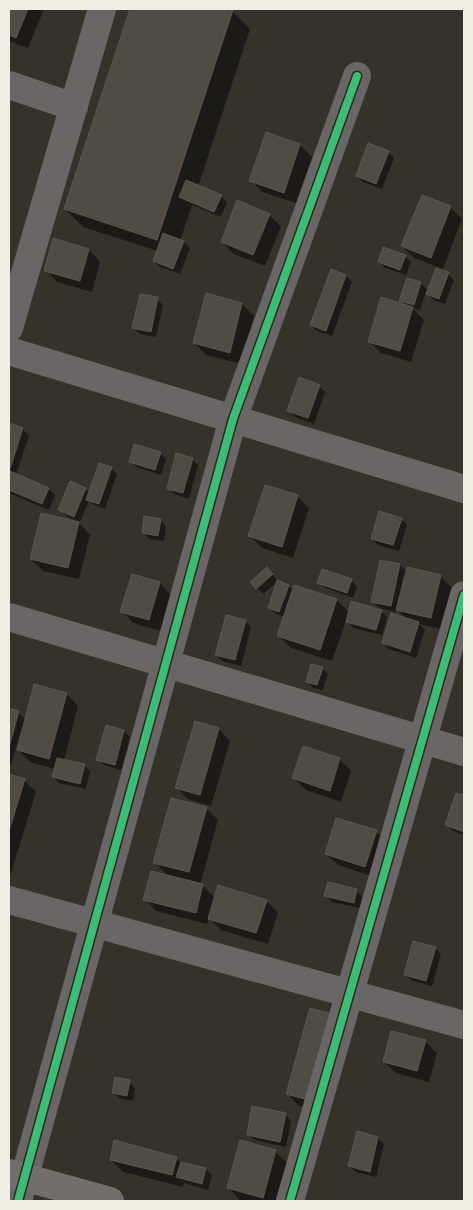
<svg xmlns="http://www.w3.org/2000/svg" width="473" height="1210" viewBox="0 0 473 1210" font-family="'DM Sans',sans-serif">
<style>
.shadow{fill:#0007}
.building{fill:#504b43;stroke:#5b5750}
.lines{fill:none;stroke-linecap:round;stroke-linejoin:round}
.minor{stroke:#696665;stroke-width:28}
.primary{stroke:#736e6b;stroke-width:28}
.cycleway-casing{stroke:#30291b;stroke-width:11}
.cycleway{stroke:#3abd76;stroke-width:8}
</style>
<rect width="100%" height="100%" fill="#35322a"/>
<path class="shadow" d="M9,9H44L28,48L9,41Z
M131,9H225L232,11L250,29L198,187L221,196L227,202L221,217L192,205L180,241L184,242L190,248L180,274L160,267L154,261L158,251L83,227L65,209Z
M267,134L300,145L312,157L296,203L262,192L251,180Z
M388,152L394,158L382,189L363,182L357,176Z
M450,207L462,219L443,269L414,258L402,246Z
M269,215L281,226L265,266L234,254L222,242Z
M89,250L100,262L92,292L57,282L46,270Z
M405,256L411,262L406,275L385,268L379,261Z
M332,270L346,276L352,282L332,336L317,331L311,325Z
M448,274L454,280L445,304L433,300L426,292L420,310L412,308L424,320L411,362L381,353L369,341L407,307L401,300L421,283L428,291Z
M207,295L242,304L254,316L242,364L206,355L194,343Z
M157,299L163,305L156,337L140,334L134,328Z
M319,386L325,392L314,424L295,417L288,410Z
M9,425L23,429L29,436L16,475L49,489L55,495L49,510L11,494L9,492V477L11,472L9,471Z
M160,453L166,459L161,475L136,467L130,461Z
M192,459L198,465L189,499L174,494L168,488Z
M111,468L117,474L105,509L94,505L89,501L80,522L66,516L60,510L71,483L86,489L90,494Z
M297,496L309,508L293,558L262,548L250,536Z
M401,519L407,525L399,551L378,545L372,539Z
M160,520L166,526L164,541L149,539L143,532Z
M79,523L90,535L79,579L43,571L31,559Z
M400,565L407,572L440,576L452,588L442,629L419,624L425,629L416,658L389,649L383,643L407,620L398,610L397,612L379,608L373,602Z
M267,569L278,581L263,594L252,582Z
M132,575L160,583L171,595L161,631L133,623L122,611Z
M351,580L357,587L353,598L325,588L319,582Z
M288,586L293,590L337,600L350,613L381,611L387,617L382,635L353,628L346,620L332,661L291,648L279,636L285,617L276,614L270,608Z
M245,621L251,627L241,666L222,661L216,655Z
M322,668L328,674L323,690L313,688L307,681Z
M67,694L78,706L64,760L84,765L90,771L86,789L59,783L53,777L55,769L30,762L18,750L23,732L21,731L11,765L9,764V709L18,712L26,720Z
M196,723L219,729L230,741L211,806L188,799L177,788Z
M124,731L130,737L121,770L104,765L98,759Z
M339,759L351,771L341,802L306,790L294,778Z
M9,776L25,781L36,792L10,876L9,875Z
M457,794L464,797V835L453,831L447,825Z
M206,808L218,820L200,885H202L216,899L266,901L278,912L268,944L221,930L209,918L207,924L156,911L145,899L169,877L154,862Z
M376,831L388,843L377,878L338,865L326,854Z
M356,890L362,896L360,908L332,902L326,895Z
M435,948L441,954L432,986L412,981L406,975Z
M347,1028L324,1112L299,1106L288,1094Z
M425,1041L437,1053L429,1082L396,1073L384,1062Z
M129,1082L135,1088L133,1101L119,1098L113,1092Z
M285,1114L291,1121L286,1147L254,1140L248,1134Z
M378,1138L384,1144L376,1177L356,1172L349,1166Z
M275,1151L287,1163L277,1201H247L240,1200L229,1188Z
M176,1158L181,1163L206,1169L212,1175L208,1190L184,1183L183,1187L123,1172L111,1160Z"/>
<path class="building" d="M9,9H28L16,38L9,35Z
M130,9H229L233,10L157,240L64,209Z
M266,132L300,144L284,193L249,181Z
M368,143L389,151L376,184L356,176Z
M186,180L222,195L214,212L179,197Z
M422,195L451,206L431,258L401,246Z
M237,200L270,214L253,255L221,242Z
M163,233L184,241L173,269L153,261Z
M53,238L89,249L80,281L44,271Z
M383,247L406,255L400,270L378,262Z
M436,268L449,272L439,299L426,294Z
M331,269L346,275L326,331L310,325Z
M407,278L421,282L414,305L399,301Z
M206,293L242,303L230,353L193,343Z
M140,294L158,297L151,332L132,328Z
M381,297L413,307L400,351L368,342Z
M299,377L320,385L308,418L287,411Z
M9,423L23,428L10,469L9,468Z
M134,444L161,452L155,470L129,462Z
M176,453L193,458L183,493L167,489Z
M99,463L112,467L99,504L86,500Z
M10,471L49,488L42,504L9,490Z
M70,481L86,488L74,517L58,510Z
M265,485L298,495L282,547L248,536Z
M379,511L402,518L393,545L371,539Z
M41,513L79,522L68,568L30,559Z
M144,516L161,519L158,536L142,533Z
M380,560L400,564L391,606L371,602Z
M267,567L273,574L256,589L250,582Z
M407,567L441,575L431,618L396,610Z
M322,569L352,579L347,593L317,583Z
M132,574L160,582L149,620L120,612Z
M277,580L289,585L279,612L268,608Z
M294,585L337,599L320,650L277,636Z
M351,601L382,610L376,630L346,622Z
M391,613L419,622L410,652L382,643Z
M226,615L246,620L235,660L215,655Z
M311,664L323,667L317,685L306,682Z
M34,684L67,693L49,759L17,750Z
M9,708L19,711L9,747Z
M195,721L219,728L200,795L175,788Z
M106,725L124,730L115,765L96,760Z
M303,746L340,758L330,791L292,778Z
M57,758L85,764L80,784L52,777Z
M9,774L25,779L9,831Z
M456,793L464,795V832L445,825Z
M171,798L207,807L189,872L153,863Z
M336,818L377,830L365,867L325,854Z
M151,871L203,884L196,913L143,900Z
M328,882L357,889L354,903L324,896Z
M218,885L267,900L256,933L208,919Z
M413,941L436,947L426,981L404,975Z
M310,1008L336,1015L312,1101L286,1094Z
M391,1031L426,1040L417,1071L383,1062Z
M115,1077L130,1080L127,1096L112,1093Z
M252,1106L286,1113L280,1142L247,1135Z
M357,1131L378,1137L370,1172L348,1166Z
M114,1140L177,1157L172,1175L110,1160Z
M240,1140L276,1150L263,1198L227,1188Z
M181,1162L206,1168L202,1184L176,1177Z"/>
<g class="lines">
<path class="minor" d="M9,85L74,107
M9,328L102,9
M9,351L464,489
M9,617L464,752
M9,900L464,1025
M18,1201L233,419L357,76
M290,1201L464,595"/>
<path class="primary" d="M9,1173L110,1201"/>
<g class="cycleway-casing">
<path id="cycleway" d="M18,1201L233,419L357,76
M290,1201L464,595"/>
</g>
<use href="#cycleway" class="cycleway"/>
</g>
<rect width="473" height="1210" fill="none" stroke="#f1ede3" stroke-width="20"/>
</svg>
